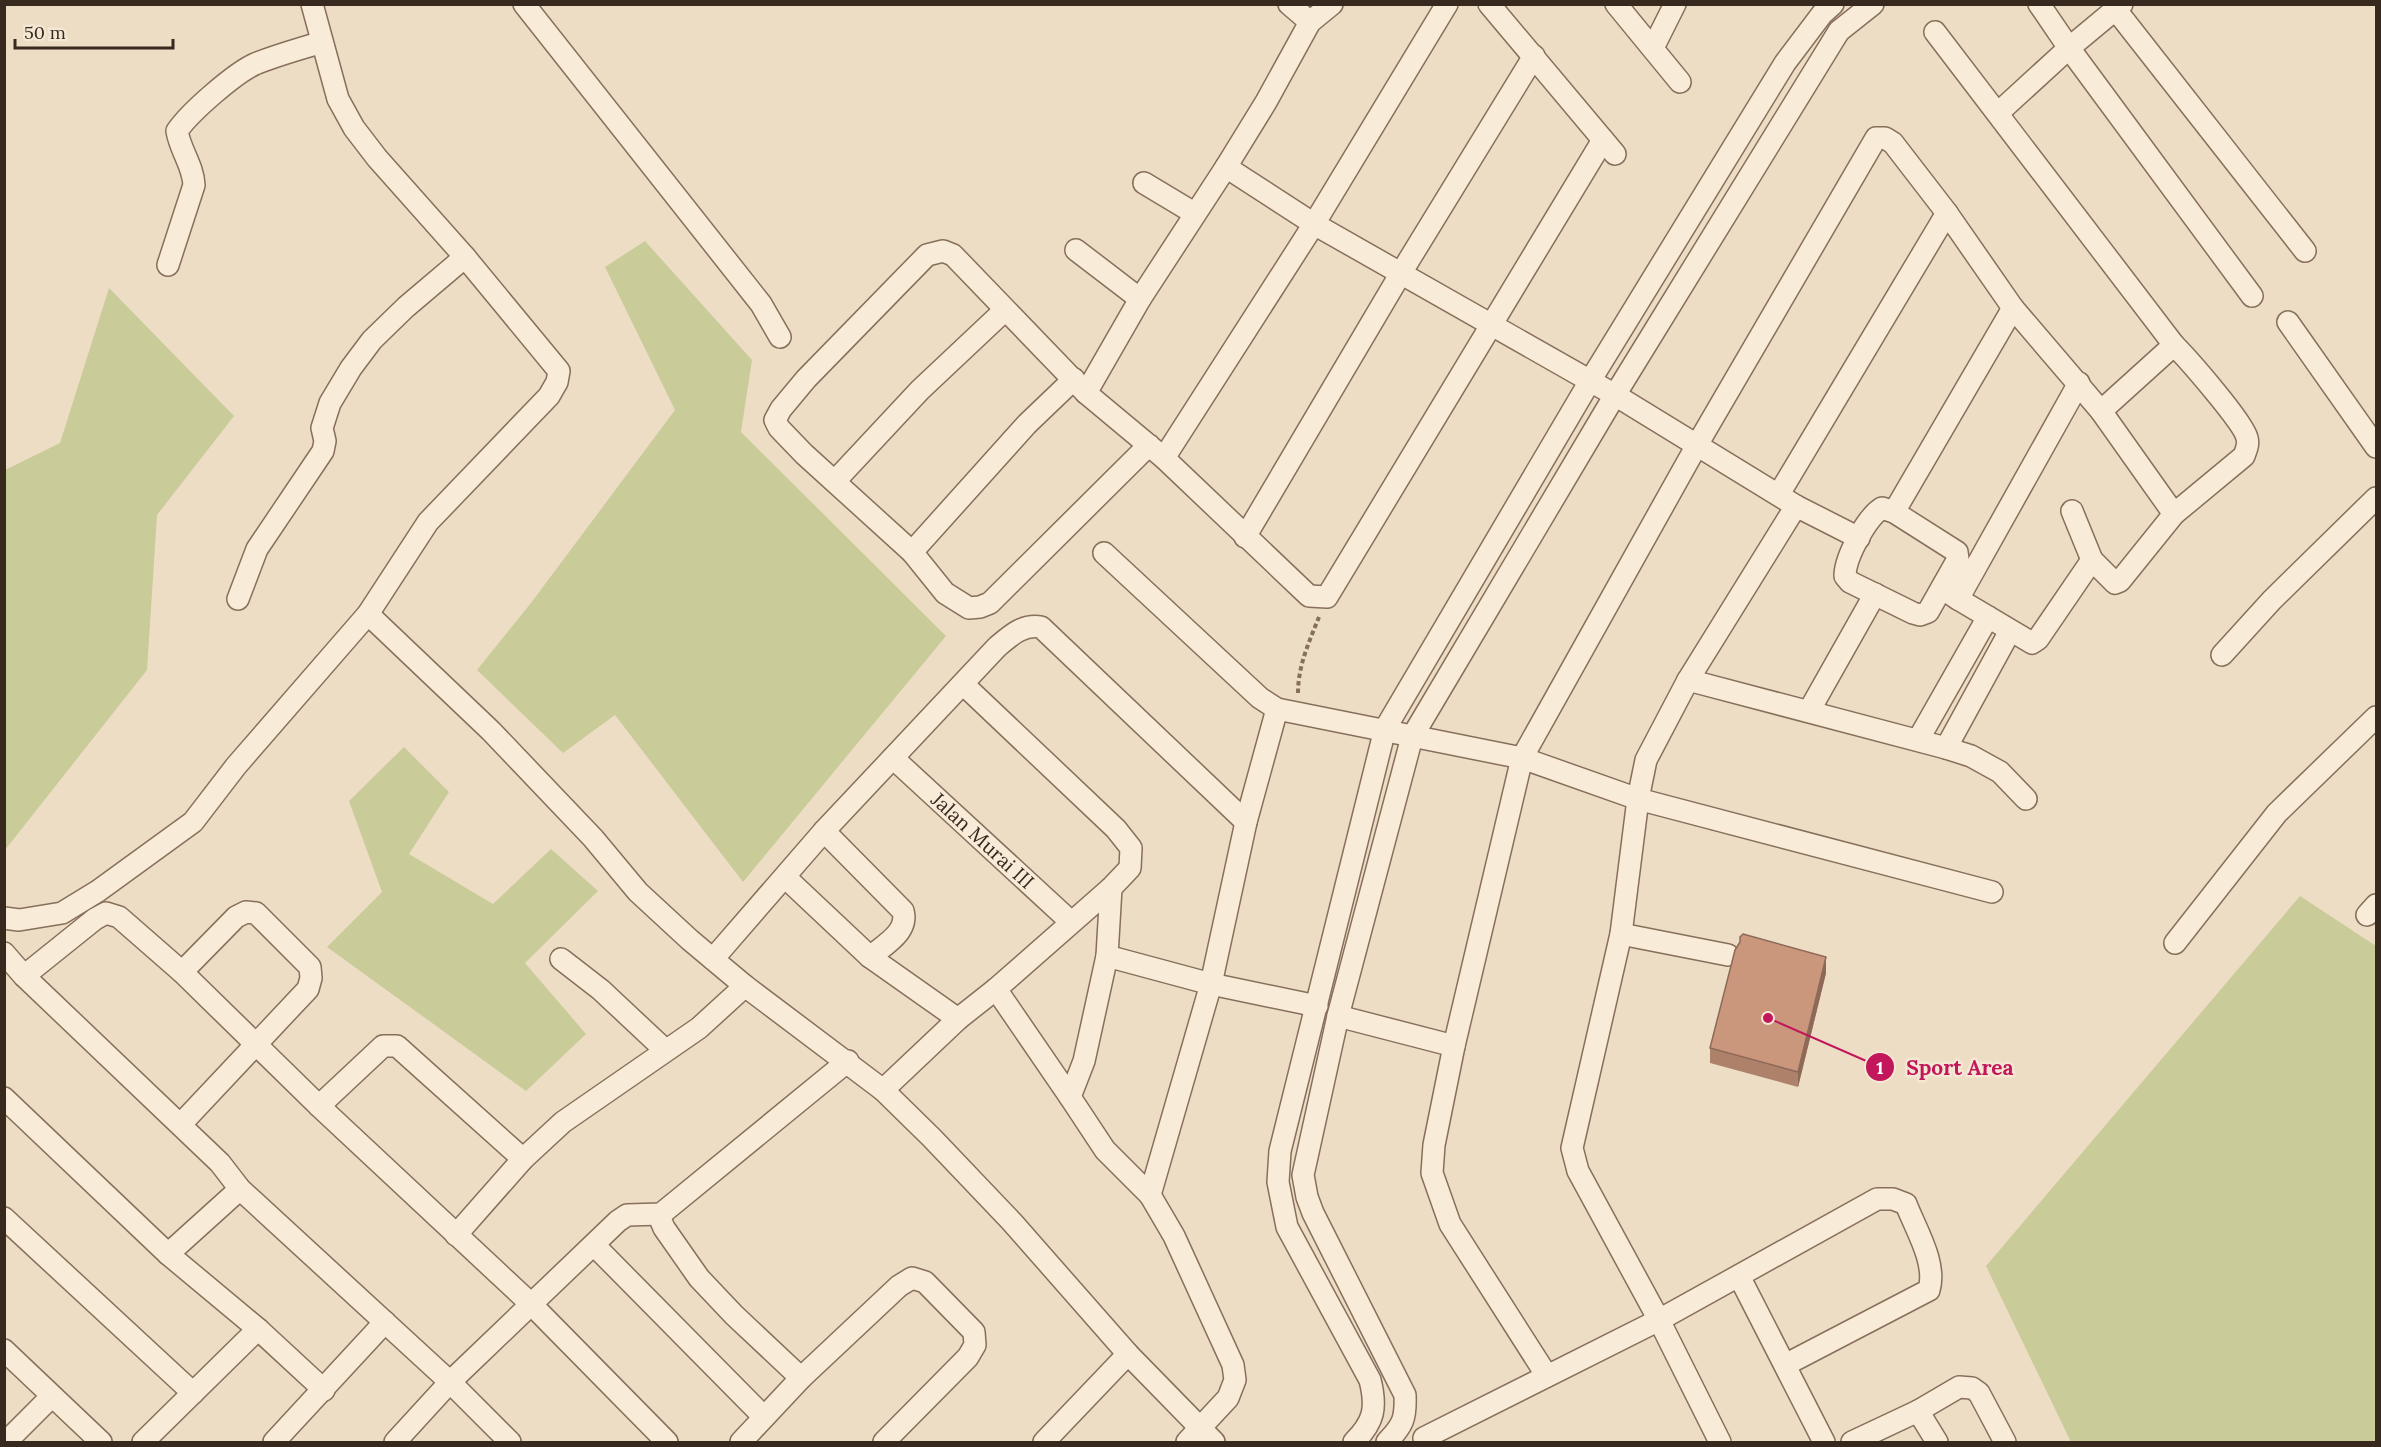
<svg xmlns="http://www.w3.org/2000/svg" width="2381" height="1447" viewBox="0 0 2381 1447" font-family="Lora,serif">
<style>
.green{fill:#c9cb99}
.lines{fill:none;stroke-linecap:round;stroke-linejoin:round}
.minor-casing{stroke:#876f5b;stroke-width:24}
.path{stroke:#876f5b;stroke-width:4;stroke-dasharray:4.5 3;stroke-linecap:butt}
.minor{stroke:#f8ebd8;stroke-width:21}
.wall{fill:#ae816b}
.shaded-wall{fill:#8d6957}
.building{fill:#ca967c;stroke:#8d6957;stroke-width:1.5}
.labels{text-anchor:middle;stroke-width:5;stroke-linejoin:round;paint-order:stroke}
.street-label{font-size:20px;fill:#38291f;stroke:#f4e8d4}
.leader{fill:none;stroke:#c2185b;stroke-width:2}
.callout-dot{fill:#c2185b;stroke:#f4e8d4;stroke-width:2}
.mark-label{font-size:18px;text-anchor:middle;font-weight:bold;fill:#fff}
.callout-label{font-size:21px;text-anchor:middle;font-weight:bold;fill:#c2185b;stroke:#f4e8d4;stroke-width:5;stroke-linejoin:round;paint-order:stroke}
</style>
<rect width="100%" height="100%" fill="#edddc5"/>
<path class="green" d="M645,241L752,360L741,432L946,636L743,882L615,715L563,753L477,670L531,603L675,410L605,267Z
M109,288L234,416L157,515L147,670L5,850V470L60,443Z
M404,747L449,792L409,854L493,904L551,849L598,891L525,963L586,1034L526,1091L327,947L382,892L349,801Z
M2300,896L2376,946V1442H2071L1986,1266Z"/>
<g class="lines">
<g class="minor-casing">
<g id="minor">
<path d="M524,4L761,304L780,337"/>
<path d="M1289,4L1310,22"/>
<path d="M1489,4L1615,154"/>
<path d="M1616,4L1680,82"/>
<path d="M2039,4L2069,48L2252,296"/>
<path d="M2116,10L2305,251"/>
<path d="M1935,32L2174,345"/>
<path d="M1653,48L1675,4"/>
<path d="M1998,113L2069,48L2122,4"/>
<path d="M1226,167L1266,102L1310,22L1332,4"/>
<path d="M1144,183L1194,213"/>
<path d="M1076,250L1140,299"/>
<path d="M168,265L194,185C193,165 180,150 177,131C190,112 235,73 255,64C277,55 300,49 322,42"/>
<path d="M2288,322L2376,447"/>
<path d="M1086,393L1140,299L1226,167L1314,224L1615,395L1796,506L1859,538"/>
<path d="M1149,445L990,603L980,607L969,608L945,593L912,552L804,454L779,428L775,420L781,409L806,379L927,255L943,251L953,255L1086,393L1164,458L1309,596L1327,597L1603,140"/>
<path d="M1164,458L1314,224L1447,4"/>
<path d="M835,481L920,390L1005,310"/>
<path d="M1779,494L1947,213"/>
<path d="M1882,508L1894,512L1957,552L1958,559L1928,612L1920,615L1913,613L1850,582L1845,576C1845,558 1866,518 1882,508Z"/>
<path d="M2072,511L2092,560L2115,583L2120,581L2174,514L2244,456C2246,450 2249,445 2247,438C2244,423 2188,359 2174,345L2101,411"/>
<path d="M1894,512L2013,308"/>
<path d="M1245,537L1401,273L1534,56"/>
<path d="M912,552L1027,424L1074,379"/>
<path d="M1104,553L1260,698L1277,709L1522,758L1638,799L1992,892"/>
<path d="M1942,588L1958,599L2079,383"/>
<path d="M238,599L257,549L323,451L325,441L322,428L330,403L351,368L372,340L406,307L465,257"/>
<path d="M1958,599L2032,643L2038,639L2092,560"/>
<path d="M368,614L491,731L593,838L638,892L690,940L745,986L883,1090L932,1138L1012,1222L1128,1354L1214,1442"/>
<path d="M2222,655L2272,600L2376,498"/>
<path d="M1688,680L1946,748L1971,756L2000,772L2026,799"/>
<path d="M1809,711L1875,594"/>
<path d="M1918,740L1988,617"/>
<path d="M1946,748L2010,631"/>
<path id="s1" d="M893,758L1071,922"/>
<path d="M824,831L903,911C909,932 884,945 870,957"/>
<path d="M785,877L870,957L958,1019"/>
<path d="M1111,888L1107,956L1084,1061L1070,1097L1105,1150L1150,1195"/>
<path d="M2367,915L2376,905"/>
<path d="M4,918L19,920L62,913L98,891L193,822L236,766L368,614L428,522L549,396L557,382L559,371L465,257L377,158L354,128L338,99L312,4"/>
<path d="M1621,934L1728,955"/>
<path d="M2175,943L2277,813L2376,717"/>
<path d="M4,953L24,976L220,1163L240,1189L450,1382L510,1442"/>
<path d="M1107,956L1211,984L1317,1006"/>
<path d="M561,959L601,990L665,1050"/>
<path d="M713,959L824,831L997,647C1011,635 1023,624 1041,627L1246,822"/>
<path d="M24,976L95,919L106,913L119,917L182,972L319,1106L532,1305L667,1442"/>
<path d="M996,989L1070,1097"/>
<path d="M1338,1016L1454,1046"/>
<path d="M883,1090L958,1019L996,989L1111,888L1130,868L1131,848L1116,829L963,684"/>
<path d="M4,1098L168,1254L258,1329L324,1390"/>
<path d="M319,1106L383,1046H397L523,1159"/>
<path d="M181,1124L308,989L311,978L310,967L256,913L246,912L236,917L182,972"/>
<path d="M661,1214V1221L664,1228L699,1278L734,1315L801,1378"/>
<path d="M4,1218L193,1393"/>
<path d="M456,1235L523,1159L563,1122L699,1028L745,986"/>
<path d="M594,1245L764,1417"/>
<path d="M168,1254L240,1189"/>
<path d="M1739,1276L1824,1442"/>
<path d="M4,1350L101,1442"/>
<path d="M1547,1376L1450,1224L1432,1173L1434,1145L1454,1046L1522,758L1697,445L1876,138H1885L1893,143L1947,213L2013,308L2101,411L2174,514"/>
<path d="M1918,1411L1937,1442"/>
<path d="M1424,1438L1659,1320L1877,1199H1893L1906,1204C1916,1230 1937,1263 1929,1290L1785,1365"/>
<path d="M6,1442L51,1397"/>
<path d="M143,1442L258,1329"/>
<path d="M274,1442L385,1322"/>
<path d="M395,1442L450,1382L618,1221L627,1215L661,1214L848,1061"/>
<path d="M741,1442L801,1378L899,1286L912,1278L925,1282L974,1332L975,1345L968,1357L884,1442"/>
<path d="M1044,1442L1128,1354"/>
<path d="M1187,1442L1228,1398L1235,1380L1233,1365L1174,1236L1150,1195L1211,984L1246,822L1277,709"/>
<path d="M1354,1442C1374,1422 1377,1408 1370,1380L1287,1227L1278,1182L1280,1151L1385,729L1590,381L1785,63L1822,14L1833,4"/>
<path d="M1387,1442C1403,1425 1406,1419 1405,1395L1313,1213L1307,1197L1303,1175L1338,1016L1412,737L1615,395L1839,31L1873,4"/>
<path d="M1720,1442L1659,1320L1578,1171L1572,1148L1621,934L1638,799L1646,760L1688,680L1796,506"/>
<path d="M1852,1442L1918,1411L1959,1387L1972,1388L1979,1393L2005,1442"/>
</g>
</g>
<path class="path" d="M1298,693C1298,666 1309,642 1319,617"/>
<use href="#minor" class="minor"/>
</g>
<path class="wall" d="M1826,973L1798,1087L1710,1063V1048Z"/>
<path class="shaded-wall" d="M1826,957V973L1798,1087V1072Z"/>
<path class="building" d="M1743,934L1826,957L1798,1072L1710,1048L1735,950L1740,942V937Z"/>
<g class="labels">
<g class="street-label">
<text dy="7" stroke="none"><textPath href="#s1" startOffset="122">Jalan Murai III</textPath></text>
</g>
</g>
<path class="leader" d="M1768 1018L1880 1067"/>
<g class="callout-dot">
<circle cx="1768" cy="1018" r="6"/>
<circle cx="1880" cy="1067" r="15"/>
</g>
<g class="mark-label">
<text x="1880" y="1074">1</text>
</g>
<g class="callout-label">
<text x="1960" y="1075">Sport Area</text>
</g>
<rect width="2381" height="1447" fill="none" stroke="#38291f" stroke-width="12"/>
<path d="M15 39v9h158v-9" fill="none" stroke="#38291f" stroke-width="3"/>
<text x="24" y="39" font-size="18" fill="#38291f" stroke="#f4e8d4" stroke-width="4.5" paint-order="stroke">50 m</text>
</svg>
